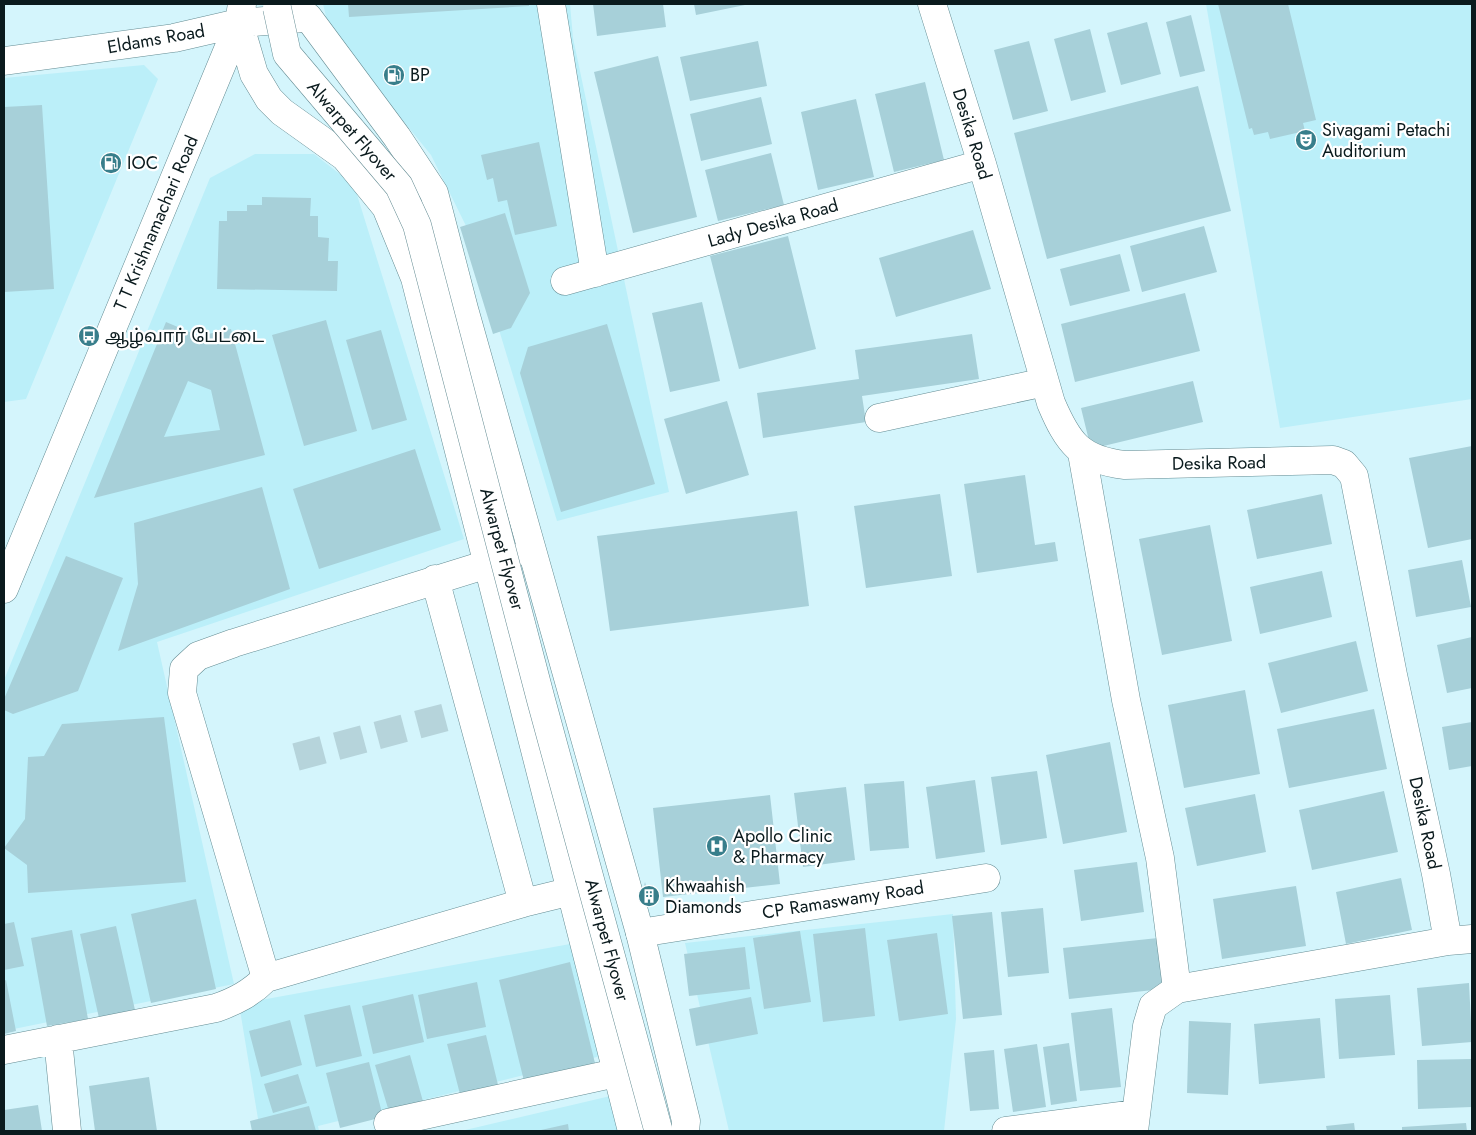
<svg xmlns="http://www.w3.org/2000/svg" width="1476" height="1135" viewBox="0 0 1476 1135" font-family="Jost,'Noto Sans Tamil',sans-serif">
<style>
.built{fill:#bbeff9}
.building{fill:#a7d0d9;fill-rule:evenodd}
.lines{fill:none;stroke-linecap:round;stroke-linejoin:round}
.minor-tunnel{stroke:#b6d4db;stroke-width:28;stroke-dasharray:28 14;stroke-linecap:butt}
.minor-casing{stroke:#648c93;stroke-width:29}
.major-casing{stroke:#648c93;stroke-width:29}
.minor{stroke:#fff;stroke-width:28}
.major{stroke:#fff;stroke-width:28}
.major-bridge-casing{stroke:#648c93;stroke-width:29;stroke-linecap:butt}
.major-bridge{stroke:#fff;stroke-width:28}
.labels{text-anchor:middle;stroke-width:4.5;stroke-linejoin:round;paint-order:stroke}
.street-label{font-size:18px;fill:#0a1a1d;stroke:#fff}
.poi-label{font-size:18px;fill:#0a1a1d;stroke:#fff;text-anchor:start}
</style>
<rect width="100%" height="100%" fill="#d4f5fc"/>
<path class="built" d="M323,4H570L573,38L669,492L557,521L470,234L431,155L378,90L331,37Z
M1206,4H1472V399L1280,428Z
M144,65L158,79L26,399L4,402V78Z
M255,154H314L354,185L464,539L157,642L234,984L4,1031V680L210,178Z
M953,914L956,1019L944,1131H729L685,943Z
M581,942L605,1055L318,1126L319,1131H260L239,1004Z
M619,1094L630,1131H461Z"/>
<path class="building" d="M348,4H529V6L349,17Z
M593,4H663L666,27L597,36Z
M694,4H745V5L696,15Z
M1218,4H1288L1316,120L1303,123L1305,131L1270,139L1268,132L1254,135L1252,128L1249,129Z
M1191,15L1205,71L1180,77L1166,22Z
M1147,22L1161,74L1121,85L1107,33Z
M1090,29L1106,92L1071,101L1054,39Z
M758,41L767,86L690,101L680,57Z
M1029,41L1048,111L1013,120L994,50Z
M658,56L697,217L633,233L594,72Z
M925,82L944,160L894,172L875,94Z
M1198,86L1231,211L1047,259L1014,133Z
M761,97L772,144L701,161L690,114Z
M856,99L874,177L818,190L801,112Z
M42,105L54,289L4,292V107Z
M539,142L557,226L515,235L507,200L498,202L493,178L487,180L481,155Z
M771,153L784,205L718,221L705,170Z
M262,197L311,198L310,216H318V237L329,238L328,261H338L337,291L217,289L219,221H227V211H247V205H262Z
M505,213L530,293L511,328L493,334L460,227Z
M1204,226L1217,272L1142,292L1130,246Z
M973,230L991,289L896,317L879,258Z
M788,236L816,349L739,369L710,256Z
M1120,254L1130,291L1070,306L1060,269Z
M1185,293L1200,351L1075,382L1061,324Z
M702,302L720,381L670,392L652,313Z
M326,320L357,431L304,446L272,335Z
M166,322L199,336L231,329L265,455L94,498ZM188,381L211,390L220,430L164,437Z
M607,324L655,484L561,512L520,373L528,347Z
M381,330L407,420L372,430L346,340Z
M972,334L979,379L862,396L866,422L763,438L757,393L859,379L855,350Z
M1193,381L1203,422L1091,449L1081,408Z
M727,401L749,475L686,494L664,419Z
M1472,446V539L1428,548L1409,458Z
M415,449L441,530L319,569L293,489Z
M1025,475L1035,545L1055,542L1058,561L977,573L964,484Z
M262,487L290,589L118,651L138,584L134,523Z
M940,494L952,576L866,588L854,506Z
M1322,494L1332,544L1257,559L1247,510Z
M797,511L809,606L610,631L597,536Z
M1210,525L1232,641L1162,655L1139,539Z
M66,556L123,578L78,691L13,714L4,710V699Z
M1462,560L1471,607L1416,617L1408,570Z
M1322,571L1332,617L1260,634L1250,587Z
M1472,637V688L1447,693L1437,645Z
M1356,641L1368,691L1281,713L1268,663Z
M1245,690L1260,774L1184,788L1168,705Z
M1374,709L1387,769L1289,788L1277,729Z
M164,717L186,882L28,893L27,865L4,848L25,819L28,757L44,756L62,724Z
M1472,722V766L1449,770L1442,727Z
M1110,742L1127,832L1063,844L1046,755Z
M1037,771L1047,838L1001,845L991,777Z
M975,780L985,852L936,859L926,787Z
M904,781L909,848L870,851L864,784Z
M846,787L855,860L803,867L794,793Z
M1384,791L1398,852L1312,870L1299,810Z
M1255,794L1266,852L1197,866L1185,808Z
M770,795L780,884L663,897L653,808Z
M1137,862L1144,912L1081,921L1074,870Z
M1401,878L1412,930L1346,944L1336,892Z
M645,882L647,889L655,905L649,903L644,886Z
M1296,886L1306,946L1222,959L1213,899Z
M196,899L216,989L151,1003L131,914Z
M1043,908L1049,973L1008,977L1001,912Z
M992,912L1002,1015L963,1019L952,916Z
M14,922L24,966L4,970V924Z
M116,926L135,1010L99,1018L80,934Z
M865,928L875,1016L823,1022L813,934Z
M72,930L88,1019L47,1026L31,938Z
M800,931L811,1002L764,1009L753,938Z
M937,933L948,1014L899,1021L887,940Z
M1158,938L1163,989L1069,999L1063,948Z
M745,947L750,989L689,996L684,954Z
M570,962L595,1063L524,1081L499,980Z
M6,980L16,1031L4,1034V981Z
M477,982L486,1027L427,1039L418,995Z
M1469,983L1472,1042L1422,1046L1417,988Z
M413,994L424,1042L373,1054L362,1006Z
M1390,995L1395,1055L1339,1059L1335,999Z
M751,997L758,1034L696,1046L689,1009Z
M350,1005L362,1056L316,1067L304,1015Z
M1112,1008L1121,1087L1080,1091L1071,1013Z
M1320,1018L1325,1078L1259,1084L1254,1024Z
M290,1020L302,1065L261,1077L249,1031Z
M1189,1021L1231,1023L1228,1095L1187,1093Z
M486,1035L499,1089L461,1098L447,1044Z
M1069,1043L1077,1101L1051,1105L1043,1047Z
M1037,1044L1046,1107L1013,1112L1004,1049Z
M994,1050L999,1109L970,1111L964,1053Z
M410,1055L424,1105L390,1115L375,1065Z
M1472,1059V1107L1418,1109L1417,1060Z
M369,1062L383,1117L340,1128L326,1073Z
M298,1074L307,1103L273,1113L264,1084Z
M149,1077L157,1131H95L89,1086Z
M38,1105L42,1131H4V1110Z
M309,1106L316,1131H252L250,1121Z
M1354,1123L1355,1131H1327L1326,1126Z
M1466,1123L1467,1131H1402V1127Z
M568,1124L569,1131H541V1130Z"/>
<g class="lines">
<path class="minor-tunnel" d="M296,757L454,715"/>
<g class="minor-casing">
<path id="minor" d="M551,4L595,273
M932,4L982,164L1051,403C1068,443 1080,460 1125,465L1333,460L1344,464L1354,476L1393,675L1436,874L1448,941
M565,281L982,164
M879,418L1045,382
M1082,453L1126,700L1160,858L1177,989
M435,579L523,903
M640,933L986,878
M266,978L182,693L184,669L198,656L234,643L510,557
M58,1039L67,1131
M4,1050L216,1008C236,1001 251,993 266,978L523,903L572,891
M388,1123L616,1073
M1006,1131L1136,1114
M1134,1131L1147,1026L1153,1006L1177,989L1448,941L1472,939"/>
</g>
<g class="major-casing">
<path id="major" d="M308,17L397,137L434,193L464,309L640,933L686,1121L685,1131
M239,23L254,74L269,99L282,112L345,157L386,207L415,278L632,1131
M4,61L174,38L239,23L304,18
M4,589L239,23L242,4"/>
</g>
<use href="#minor" class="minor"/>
<use href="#major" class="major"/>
<g class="major-bridge-casing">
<path id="major-bridge" d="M277,8L287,54L399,186L417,225L541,700L658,1129"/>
</g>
<use href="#major-bridge" class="major-bridge"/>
</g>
<defs>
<g id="fuel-disc" transform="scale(1.125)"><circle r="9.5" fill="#387e8b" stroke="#fff"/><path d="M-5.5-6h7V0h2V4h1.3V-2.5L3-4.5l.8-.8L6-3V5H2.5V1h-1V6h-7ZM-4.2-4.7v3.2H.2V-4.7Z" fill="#fff"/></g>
<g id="theatre-disc" transform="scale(1.125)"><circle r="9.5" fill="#387e8b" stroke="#fff"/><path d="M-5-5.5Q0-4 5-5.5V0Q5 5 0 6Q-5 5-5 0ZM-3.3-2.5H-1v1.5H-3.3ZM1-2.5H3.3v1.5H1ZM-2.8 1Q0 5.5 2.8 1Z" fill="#fff"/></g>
<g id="bus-disc" transform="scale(1.125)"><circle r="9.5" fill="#387e8b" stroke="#fff"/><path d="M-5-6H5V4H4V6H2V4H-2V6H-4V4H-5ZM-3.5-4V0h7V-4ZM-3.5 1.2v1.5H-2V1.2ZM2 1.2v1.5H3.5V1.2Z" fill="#fff"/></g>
<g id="hospital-disc" transform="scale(1.125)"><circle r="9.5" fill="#387e8b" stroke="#fff"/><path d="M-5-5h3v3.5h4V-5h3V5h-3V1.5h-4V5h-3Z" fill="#fff"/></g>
<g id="building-disc" transform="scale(1.125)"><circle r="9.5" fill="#387e8b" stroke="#fff"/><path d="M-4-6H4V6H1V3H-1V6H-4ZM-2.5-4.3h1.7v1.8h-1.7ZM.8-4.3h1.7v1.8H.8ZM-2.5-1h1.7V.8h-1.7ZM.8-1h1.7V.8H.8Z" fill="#fff"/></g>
</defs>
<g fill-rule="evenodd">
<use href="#fuel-disc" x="394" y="75"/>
<use href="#theatre-disc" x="1306" y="140"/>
<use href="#fuel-disc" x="111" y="163"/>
<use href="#bus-disc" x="89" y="336"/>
<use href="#hospital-disc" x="717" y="846"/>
<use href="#building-disc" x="649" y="896"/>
</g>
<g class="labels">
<g class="street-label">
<text transform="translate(156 39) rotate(-10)" y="6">Eldams Road</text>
<text transform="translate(352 131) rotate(49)" y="6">Alwarpet Flyover</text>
<text transform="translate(972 134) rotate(73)" y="6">Desika Road</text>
<text transform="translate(156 223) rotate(-67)" y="6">T T Krishnamachari Road</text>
<text transform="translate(773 223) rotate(-16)" y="6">Lady Desika Road</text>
<text transform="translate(1219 463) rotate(-1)" y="6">Desika Road</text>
<text transform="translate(502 549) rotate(75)" y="6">Alwarpet Flyover</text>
<text transform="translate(1425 823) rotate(78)" y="6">Desika Road</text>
<text transform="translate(843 900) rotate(-9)" y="6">CP Ramaswamy Road</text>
<text transform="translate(607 940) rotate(75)" y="6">Alwarpet Flyover</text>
</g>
<g class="poi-label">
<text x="410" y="81">BP</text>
<text x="1322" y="136">Sivagami Petachi<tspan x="1322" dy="21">Auditorium</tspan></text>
<text x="127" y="169">IOC</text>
<text x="105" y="342">ஆழ்வார் பேட்டை</text>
<text x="733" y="842">Apollo Clinic<tspan x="733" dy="21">&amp; Pharmacy</tspan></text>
<text x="665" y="892">Khwaahish<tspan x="665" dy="21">Diamonds</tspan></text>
</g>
</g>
<rect width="1476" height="1135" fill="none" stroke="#0a1a1d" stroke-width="10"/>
</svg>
